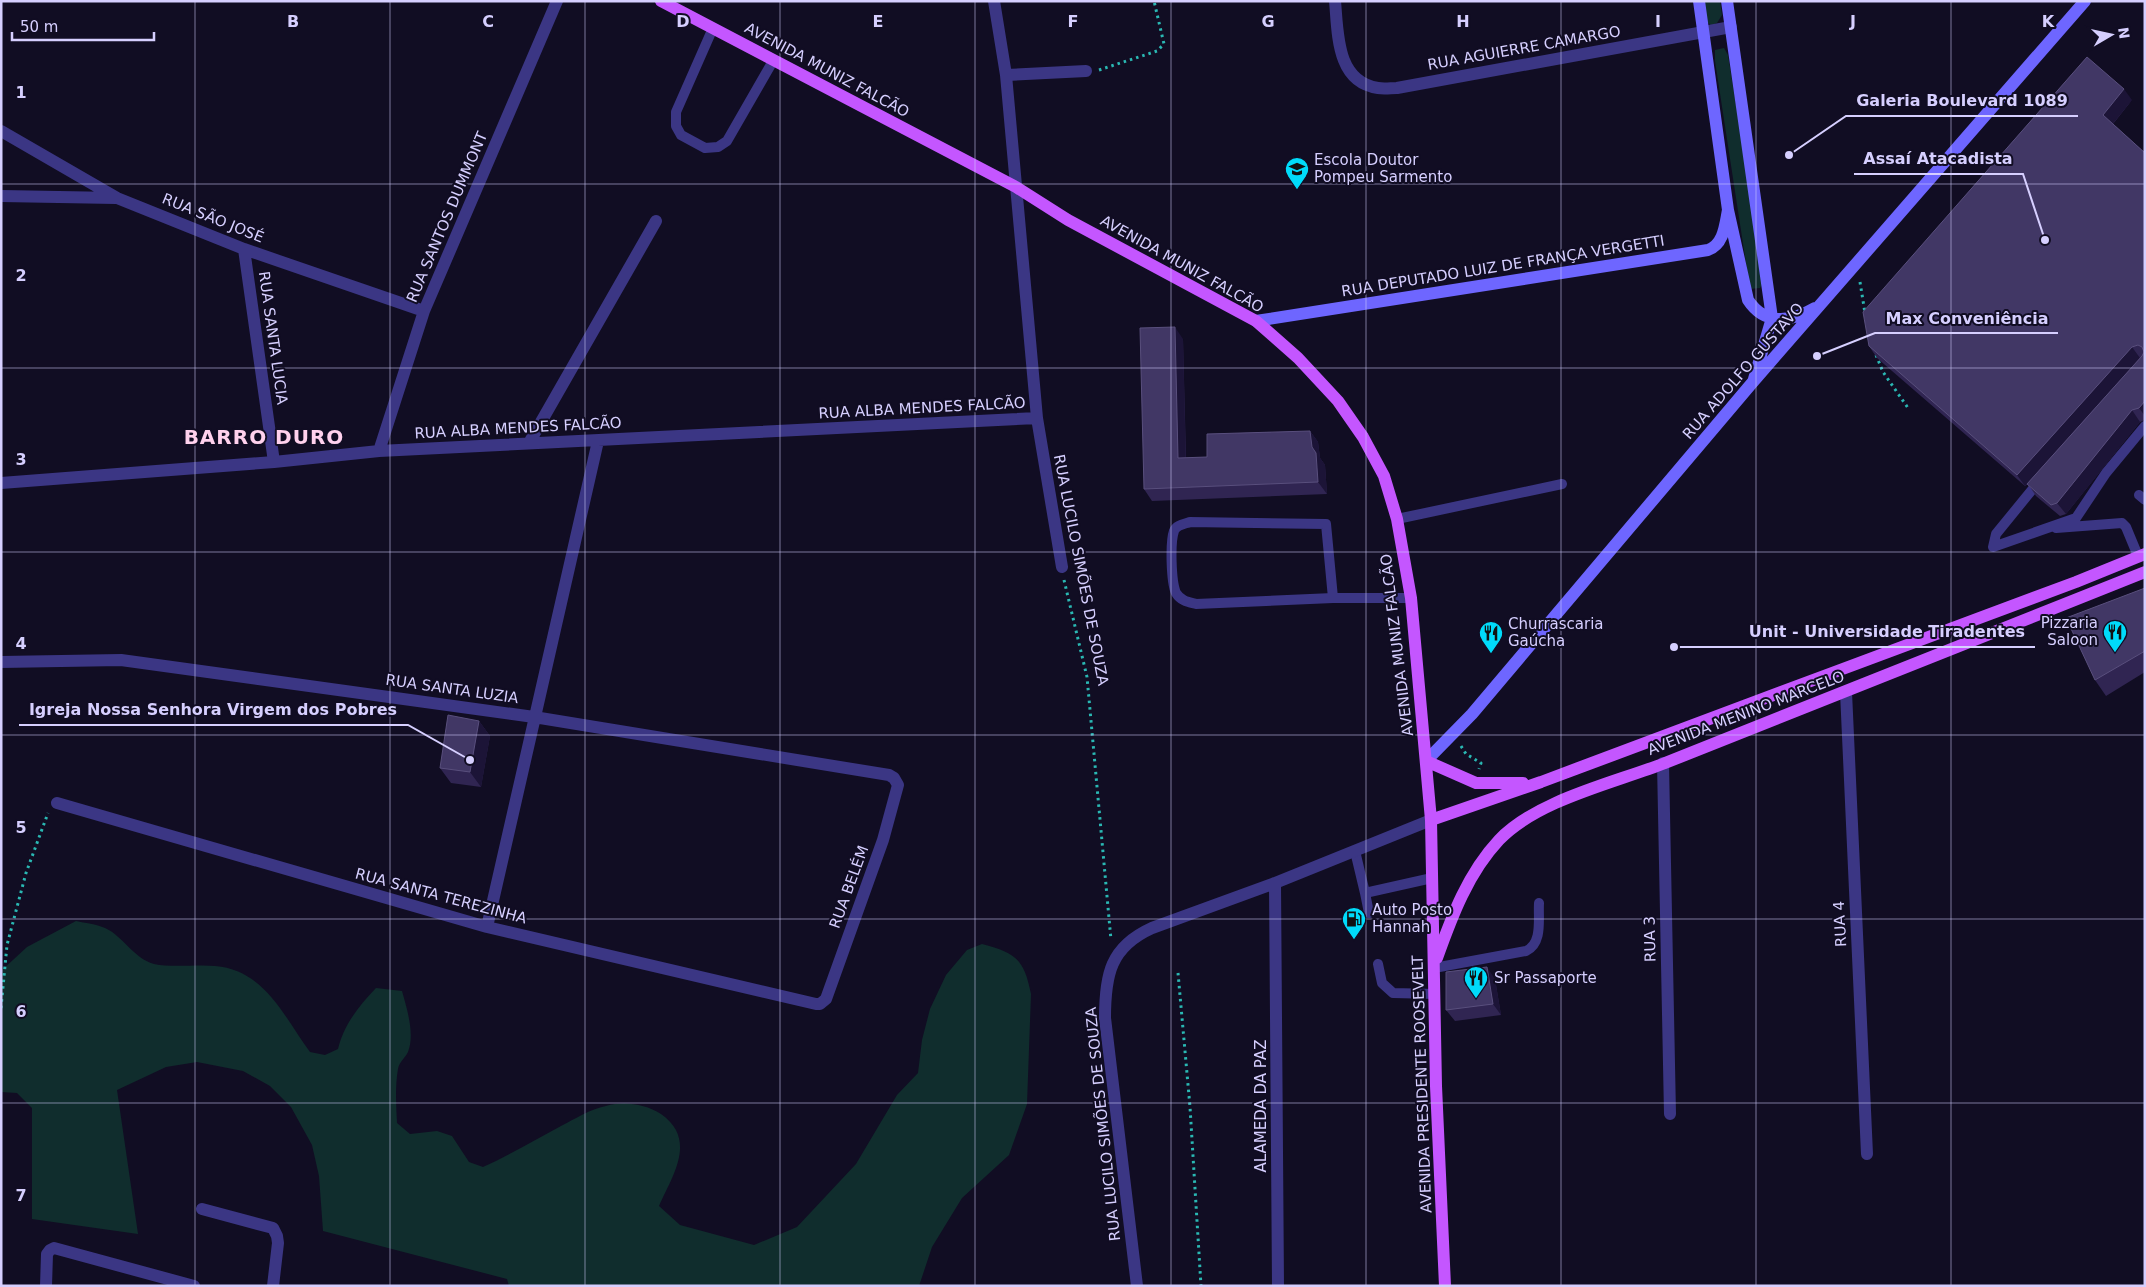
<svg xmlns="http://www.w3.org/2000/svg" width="2146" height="1287" viewBox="0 0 2146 1287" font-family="'DejaVu Sans',sans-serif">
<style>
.green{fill:#102d2d}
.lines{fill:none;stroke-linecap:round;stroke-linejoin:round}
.path{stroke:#2ab8b3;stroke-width:3;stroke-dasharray:2.5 4;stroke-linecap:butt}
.lane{stroke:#3b3684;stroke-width:10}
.street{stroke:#3b3684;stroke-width:12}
.secondary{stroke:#6e66ff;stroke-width:12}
.primary{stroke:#c456ff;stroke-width:12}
.wall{fill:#302552}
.shaded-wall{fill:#1c1437}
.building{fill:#413765;stroke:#594f7d}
.grid{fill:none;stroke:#d6cfff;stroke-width:1;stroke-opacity:0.55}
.labels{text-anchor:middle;stroke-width:4;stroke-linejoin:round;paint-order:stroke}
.street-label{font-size:15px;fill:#d6cfff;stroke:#110d23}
.poi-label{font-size:15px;fill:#d6cfff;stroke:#110d23;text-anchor:start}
.district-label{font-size:20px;font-weight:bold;letter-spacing:1px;fill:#ffd1ed;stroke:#110d23}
.grid-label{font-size:16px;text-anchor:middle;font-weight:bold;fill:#d6cfff;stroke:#110d23;stroke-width:4;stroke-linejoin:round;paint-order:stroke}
.leader{fill:none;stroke:#d6cfff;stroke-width:2}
.callout-dot{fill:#d6cfff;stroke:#110d23;stroke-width:2}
.callout-label{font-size:16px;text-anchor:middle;font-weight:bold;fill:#d6cfff;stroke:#110d23;stroke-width:4;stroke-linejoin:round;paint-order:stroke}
</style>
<rect width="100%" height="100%" fill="#110d23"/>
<path class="green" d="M1702,1H1720L1722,15L1717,23L1711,25L1705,21Z
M1724,48L1728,55L1764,281L1760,288L1750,289L1715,61V50Z
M76,921C85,923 96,924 105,928C123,936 133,958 154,964C172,968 197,964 215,966C265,970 284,1017 310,1052L325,1055L338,1049C344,1024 359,1006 376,988L402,991C407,1009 415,1034 408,1052C405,1058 399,1062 398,1069C395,1086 396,1105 397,1123L410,1134L437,1131L452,1136L469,1162L483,1167C509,1155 535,1140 561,1126C575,1119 590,1109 606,1106C624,1101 645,1104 661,1114C698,1140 672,1176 659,1206L680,1225L754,1245L797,1227L856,1164L897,1095L918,1073L922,1040L930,1009L946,975L967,950L982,944C1016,953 1024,959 1031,994L1027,1104L1009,1155L962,1198L932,1247L919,1286H509L507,1279L323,1231L319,1176L312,1145L291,1107L270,1086L243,1071L197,1062L166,1067L117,1090L138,1234L32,1219V1108L17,1093L1,1092V971L27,947Z"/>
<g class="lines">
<path class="path" d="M1099,70L1157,51L1164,44L1154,1
M1860,282L1865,313
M1876,355L1883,372L1908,408
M1064,580L1087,677L1111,940
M1461,746L1466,754L1481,763L1479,769
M1178,973L1190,1107L1201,1286
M1,1008L7,945L26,873L48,813"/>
<path class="lane" d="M713,28L676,112V126L681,135L705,148L718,147L727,141L773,61
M2040,480L1996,534L1993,547L2076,518L2106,473L2145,426
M2139,495L2145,500
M1397,519L1562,484
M2056,528L2122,523L2126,527L2138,556
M1333,598L1326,524L1190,522C1185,524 1176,525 1174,531C1170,542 1171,582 1176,593C1181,601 1188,602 1196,604L1333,598H1411
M1355,851L1365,893
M1369,913L1365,893L1432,878
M1378,964L1382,983L1393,993L1435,994
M1434,968L1526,951C1543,943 1538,919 1539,903"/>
<path class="street" d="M994,1L1006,75L1037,418L1062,567
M1335,1C1338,33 1336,82 1378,88C1384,89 1391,88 1397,88L1731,27
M1006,75L1086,71
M1,131L117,198L244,249L424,311
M1,196L116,198
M244,249L274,462
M529,443L656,221
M379,451L424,311L557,1
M1,483L274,462L379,451L1037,418
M1,662L121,660L534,717L889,775L894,778L898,785L883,840L826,999L820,1004H816L487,927L57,803
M1846,692L1867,1154
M1663,763L1670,1114
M1275,883L1278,1286
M487,927L598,441
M202,1209L273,1228L277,1236L278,1243L273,1286
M46,1286L47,1254L50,1250L54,1248L194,1286
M1137,1286L1105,1018C1105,975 1110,947 1152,928L1275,883L1431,820"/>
<path class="secondary" d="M1699,1L1728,210L1748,300C1765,326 1791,322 1815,308
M1727,1L1772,318L1754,379
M1256,321L1708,250C1724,244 1725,225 1728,210
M1426,761L1472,714L1752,383L2085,1"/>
<path class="primary" d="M661,1L1016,187L1068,220L1256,321L1298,358L1338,401L1363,437L1384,476L1397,519L1411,598L1431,820L1436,1086L1445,1286
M1426,761L1476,783H1523
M1431,820L1541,782L1840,670L2076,582L2145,554
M1437,958C1452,916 1468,873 1499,840C1537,800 1614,783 1665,763C1825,699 1985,635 2145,572"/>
</g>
<path class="wall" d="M2132,100L2113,124L2145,153V420L2140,422L2066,514L2060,516L2036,496L2028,484L2025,486L1877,358L1869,346Z
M1183,339L1186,458L1207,457L1310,431L1318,442L1320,458L1325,465L1327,494L1152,501L1144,489Z
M2145,588V672L2106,696L2095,680Z
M479,721L490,736L481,787L451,783L440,768Z
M1495,979L1501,1015L1455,1021L1446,1010Z"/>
<path class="shaded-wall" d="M2124,89L2132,100L2111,126L2103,115Z
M1175,327L1183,339L1186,470L1178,458Z
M2132,347L2140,358L2025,486L2017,475Z
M2145,401V416L2139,408Z
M2132,410L2140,422L2066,514L2057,503Z
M1310,431L1318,442L1320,458L1325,465L1327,494L1318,482L1312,447Z
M479,721L490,736L481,787L470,772Z
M1487,967L1495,979L1501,1015L1493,1004Z"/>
<path class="building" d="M2087,57L2124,89L2103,115L2145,153V401L2139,408L2132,410L2057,503L2051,505L2027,484L2142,356L2144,352L2142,347L2138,345L2132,347L2017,475L1869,346L1863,312Z
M1175,327L1178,458L1207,457V434L1310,431L1312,447L1316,453L1318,482L1144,489L1140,328Z
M2145,588V651L2095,680L2066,618Z
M448,715L479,721L470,772L440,768Z
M1487,967L1493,1004L1446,1010V972Z"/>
<path class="grid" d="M195,1V1286M390,1V1286M585,1V1286M780,1V1286M975,1V1286M1171,1V1286M1366,1V1286M1561,1V1286M1756,1V1286M1951,1V1286M1,184H2145M1,368H2145M1,552H2145M1,735H2145M1,919H2145M1,1103H2145"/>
<defs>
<g id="school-pin" transform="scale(1.25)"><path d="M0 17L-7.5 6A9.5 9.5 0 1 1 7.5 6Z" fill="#00dbfa" stroke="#110d23"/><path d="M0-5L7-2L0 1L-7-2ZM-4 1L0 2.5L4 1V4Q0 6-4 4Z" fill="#111"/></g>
<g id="restaurant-pin" transform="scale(1.25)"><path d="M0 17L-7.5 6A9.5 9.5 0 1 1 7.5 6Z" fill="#00dbfa" stroke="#110d23"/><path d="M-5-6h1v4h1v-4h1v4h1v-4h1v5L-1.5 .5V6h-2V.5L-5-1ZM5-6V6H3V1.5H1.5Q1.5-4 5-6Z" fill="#111"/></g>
<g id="fuel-pin" transform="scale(1.25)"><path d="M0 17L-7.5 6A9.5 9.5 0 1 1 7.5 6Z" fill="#00dbfa" stroke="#110d23"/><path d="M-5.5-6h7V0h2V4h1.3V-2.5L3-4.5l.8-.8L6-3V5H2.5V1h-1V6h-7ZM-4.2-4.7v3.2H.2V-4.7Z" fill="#111"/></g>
</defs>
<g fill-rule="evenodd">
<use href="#school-pin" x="1297" y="169"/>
<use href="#restaurant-pin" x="2115" y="632"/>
<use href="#restaurant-pin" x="1491" y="633"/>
<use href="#fuel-pin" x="1354" y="919"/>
<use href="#restaurant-pin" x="1476" y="978"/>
</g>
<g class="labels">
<g class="street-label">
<text transform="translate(1524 48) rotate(-10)" y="5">RUA AGUIERRE CAMARGO</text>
<text transform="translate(827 70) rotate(28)" y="5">AVENIDA MUNIZ FALCÃO</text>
<text transform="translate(447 217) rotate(-67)" y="5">RUA SANTOS DUMMONT</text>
<text transform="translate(213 218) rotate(22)" y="5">RUA SÃO JOSÉ</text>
<text transform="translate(1182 264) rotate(29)" y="5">AVENIDA MUNIZ FALCÃO</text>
<text transform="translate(1503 266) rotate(-9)" y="5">RUA DEPUTADO LUIZ DE FRANÇA VERGETTI</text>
<text transform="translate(273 338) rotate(82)" y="5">RUA SANTA LUCIA</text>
<text transform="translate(1743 371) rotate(-49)" y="5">RUA ADOLFO GUSTAVO</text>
<text transform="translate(922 408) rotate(-3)" y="5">RUA ALBA MENDES FALCÃO</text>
<text transform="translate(518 428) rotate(-3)" y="5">RUA ALBA MENDES FALCÃO</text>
<text transform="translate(1081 570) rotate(79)" y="5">RUA LUCILO SIMÕES DE SOUZA</text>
<text transform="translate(1397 645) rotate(-97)" y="5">AVENIDA MUNIZ FALCÃO</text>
<text transform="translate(452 689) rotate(8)" y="5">RUA SANTA LUZIA</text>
<text transform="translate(1746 713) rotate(-21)" y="5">AVENIDA MENINO MARCELO</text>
<text transform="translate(849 887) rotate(-70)" y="5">RUA BELÉM</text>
<text transform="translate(441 896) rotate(15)" y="5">RUA SANTA TEREZINHA</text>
<text transform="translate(1840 924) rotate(-93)" y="5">RUA 4</text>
<text transform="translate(1650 939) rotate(-91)" y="5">RUA 3</text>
<text transform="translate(1422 1084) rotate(-92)" y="5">AVENIDA PRESIDENTE ROOSEVELT</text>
<text transform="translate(1261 1106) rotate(-90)" y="5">ALAMEDA DA PAZ</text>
<text transform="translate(1103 1124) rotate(-96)" y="5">RUA LUCILO SIMÕES DE SOUZA</text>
</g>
<g class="poi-label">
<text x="1314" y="165">Escola Doutor<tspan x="1314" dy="17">Pompeu Sarmento</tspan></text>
<text x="2098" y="628" text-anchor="end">Pizzaria<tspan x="2098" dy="17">Saloon</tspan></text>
<text x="1508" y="629">Churrascaria<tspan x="1508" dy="17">Gaúcha</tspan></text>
<text x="1372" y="915">Auto Posto<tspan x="1372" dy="17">Hannah</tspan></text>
<text x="1494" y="983">Sr Passaporte</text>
</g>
<g class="district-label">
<text x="264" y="444">BARRO DURO</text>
</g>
</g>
<g class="grid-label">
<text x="293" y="27">B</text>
<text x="488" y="27">C</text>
<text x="683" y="27">D</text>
<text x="878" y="27">E</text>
<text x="1073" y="27">F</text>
<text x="1268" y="27">G</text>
<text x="1463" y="27">H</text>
<text x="1658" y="27">I</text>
<text x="1853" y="27">J</text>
<text x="2048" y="27">K</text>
<text x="21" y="98">1</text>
<text x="21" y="281">2</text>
<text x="21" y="465">3</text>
<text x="21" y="649">4</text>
<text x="21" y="833">5</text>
<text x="21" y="1017">6</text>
<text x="21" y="1201">7</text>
</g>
<path class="leader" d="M1789 155L1846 116H2078M2045 240L2023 174H1854M1817 356L1875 333H2058M1674 647L1739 647H2035M470 760L408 725H19"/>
<g class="callout-dot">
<circle cx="1789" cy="155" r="5"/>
<circle cx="2045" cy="240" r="5"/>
<circle cx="1817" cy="356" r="5"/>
<circle cx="1674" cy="647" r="5"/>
<circle cx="470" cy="760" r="5"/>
</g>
<g class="callout-label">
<text x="1962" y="106">Galeria Boulevard 1089</text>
<text x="1938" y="164">Assaí Atacadista</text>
<text x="1967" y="324">Max Conveniência</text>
<text x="1887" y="637">Unit - Universidade Tiradentes</text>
<text x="213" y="715">Igreja Nossa Senhora Virgem dos Pobres</text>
</g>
<rect width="2146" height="1287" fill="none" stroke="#d6cfff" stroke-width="5"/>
<g transform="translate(2111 35) rotate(81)" stroke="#110d23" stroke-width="4" paint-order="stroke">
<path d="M0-4L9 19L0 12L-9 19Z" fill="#d6cfff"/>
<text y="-8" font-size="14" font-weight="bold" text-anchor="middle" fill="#d6cfff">N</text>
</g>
<path d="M12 32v8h142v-8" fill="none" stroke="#d6cfff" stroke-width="2.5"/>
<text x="20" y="32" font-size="15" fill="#d6cfff" stroke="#110d23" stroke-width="4" paint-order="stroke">50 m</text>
</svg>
